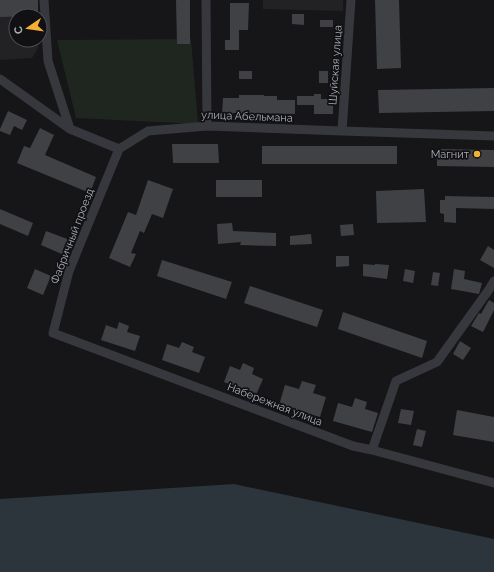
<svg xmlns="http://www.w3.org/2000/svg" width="494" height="572" viewBox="0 0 494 572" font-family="Raleway,sans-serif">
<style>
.built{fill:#222225}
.green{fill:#1e261f}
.water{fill:#2c353c}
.building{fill:#404145}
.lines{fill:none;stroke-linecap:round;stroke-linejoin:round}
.minor{stroke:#37383d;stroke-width:9}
.poi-dot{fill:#f2b134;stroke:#111113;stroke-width:1.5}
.labels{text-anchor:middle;stroke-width:3.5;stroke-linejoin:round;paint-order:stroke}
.street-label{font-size:11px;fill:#a8adb8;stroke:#111113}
.poi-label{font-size:11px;fill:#a8adb8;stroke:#111113;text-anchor:end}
</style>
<rect width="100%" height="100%" fill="#161618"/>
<path class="built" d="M0,0L16,16V40H38V48L32,58L0,60Z
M263,0H343V11L263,9Z"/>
<path class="green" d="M191,39L198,124L76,118L57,40Z"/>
<path class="water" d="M234,484L494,539V572H0V499Z"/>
<path class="building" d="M0,0H38V16L0,17Z
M176,0H190V44H177Z
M375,0H399L401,68L377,69Z
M230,3H249L248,30H239V50H225V40H230Z
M292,14H304V25L292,24Z
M320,20H333V27H320Z
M239,71H252V79H239Z
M319,71H328V83H319Z
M494,88V111L379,113L378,90Z
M314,94H321V99H333V114H314V105H297V96H314Z
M239,95H264V96H277V100H295V114L233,113V114H222L223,98H239Z
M8,111L27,120L22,130L14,126L10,135L0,131V129Z
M40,128L54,135L45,155L96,177L90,193L17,163L24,146L30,148Z
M172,144H218L219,163H173Z
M262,146H397V164H262Z
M437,149L494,150V167L437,166Z
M148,180L173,189L163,218L152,214L144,233L140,231L131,253L136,254L130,267L109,258L128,212L136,215Z
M216,180H262V197H216Z
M424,189L426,222L377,223L376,191Z
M445,196L494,197V209L456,208V223L444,222V214L440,213V200H445Z
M0,209L33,223L28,236L0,224Z
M232,223L233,231L276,233V246L240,245L241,242L218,244L217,224Z
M353,224L354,235L341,236L340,225Z
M46,231L70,240L64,255L41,245Z
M311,234L312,244L290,245V236Z
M488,246L494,250V268L480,260Z
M336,256H349V266L336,267Z
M162,260L232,282L226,299L157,276Z
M363,264L375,265V264L389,265L387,279L363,276Z
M35,269L51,276L43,295L27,288Z
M405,269L415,271L413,283L403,281Z
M454,269L465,271L464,279L482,283L479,294L451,289Z
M433,272L440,273L438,286L431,285Z
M250,286L323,310L317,327L244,303Z
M489,300L494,303V310L483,332L471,326L479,313L481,314Z
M343,312L427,341L422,358L338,329Z
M119,322L129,326L127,332L140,336L135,351L101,340L106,325L117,329Z
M460,341L471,348L463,360L453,354Z
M182,342L194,347L192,352L205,357L199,373L162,360L167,344L179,348Z
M243,363L254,368L252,374L263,379L256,395L224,382L230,366L240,370Z
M302,381L316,385L313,393L326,397L320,417L279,405L285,385L299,389Z
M355,398L367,402L365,409L378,413L372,432L333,421L338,403L352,407Z
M401,409L414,411L411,425L398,423Z
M457,410L494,417V442L453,435Z
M417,429L426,431L422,447L413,445Z"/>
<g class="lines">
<path class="minor" d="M44,0L48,61L70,129
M206,0L207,126
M0,79L70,129L119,149L148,131L207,126L342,131L494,136
M342,131L351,0
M119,149L69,271L53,333L353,446L372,450L494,483
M372,450L396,381L437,362L488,291L494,281"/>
</g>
<circle class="poi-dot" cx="477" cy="154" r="4"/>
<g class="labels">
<g class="street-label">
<text transform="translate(335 65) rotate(-86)" y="4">Шуйская улица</text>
<text transform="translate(247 116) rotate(2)" y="4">улица Абельмана</text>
<text transform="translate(72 236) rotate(-69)" y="4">Фабричный проезд</text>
<text transform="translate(275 404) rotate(21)" y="4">Набережная улица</text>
</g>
<g class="poi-label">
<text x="469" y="158">Магнит</text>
</g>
</g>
<g transform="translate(28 28) rotate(257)"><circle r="19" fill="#111113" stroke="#4d4f55"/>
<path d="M0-3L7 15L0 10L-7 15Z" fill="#f2b134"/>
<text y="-6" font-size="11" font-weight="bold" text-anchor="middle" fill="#a8adb8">С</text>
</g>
</svg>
